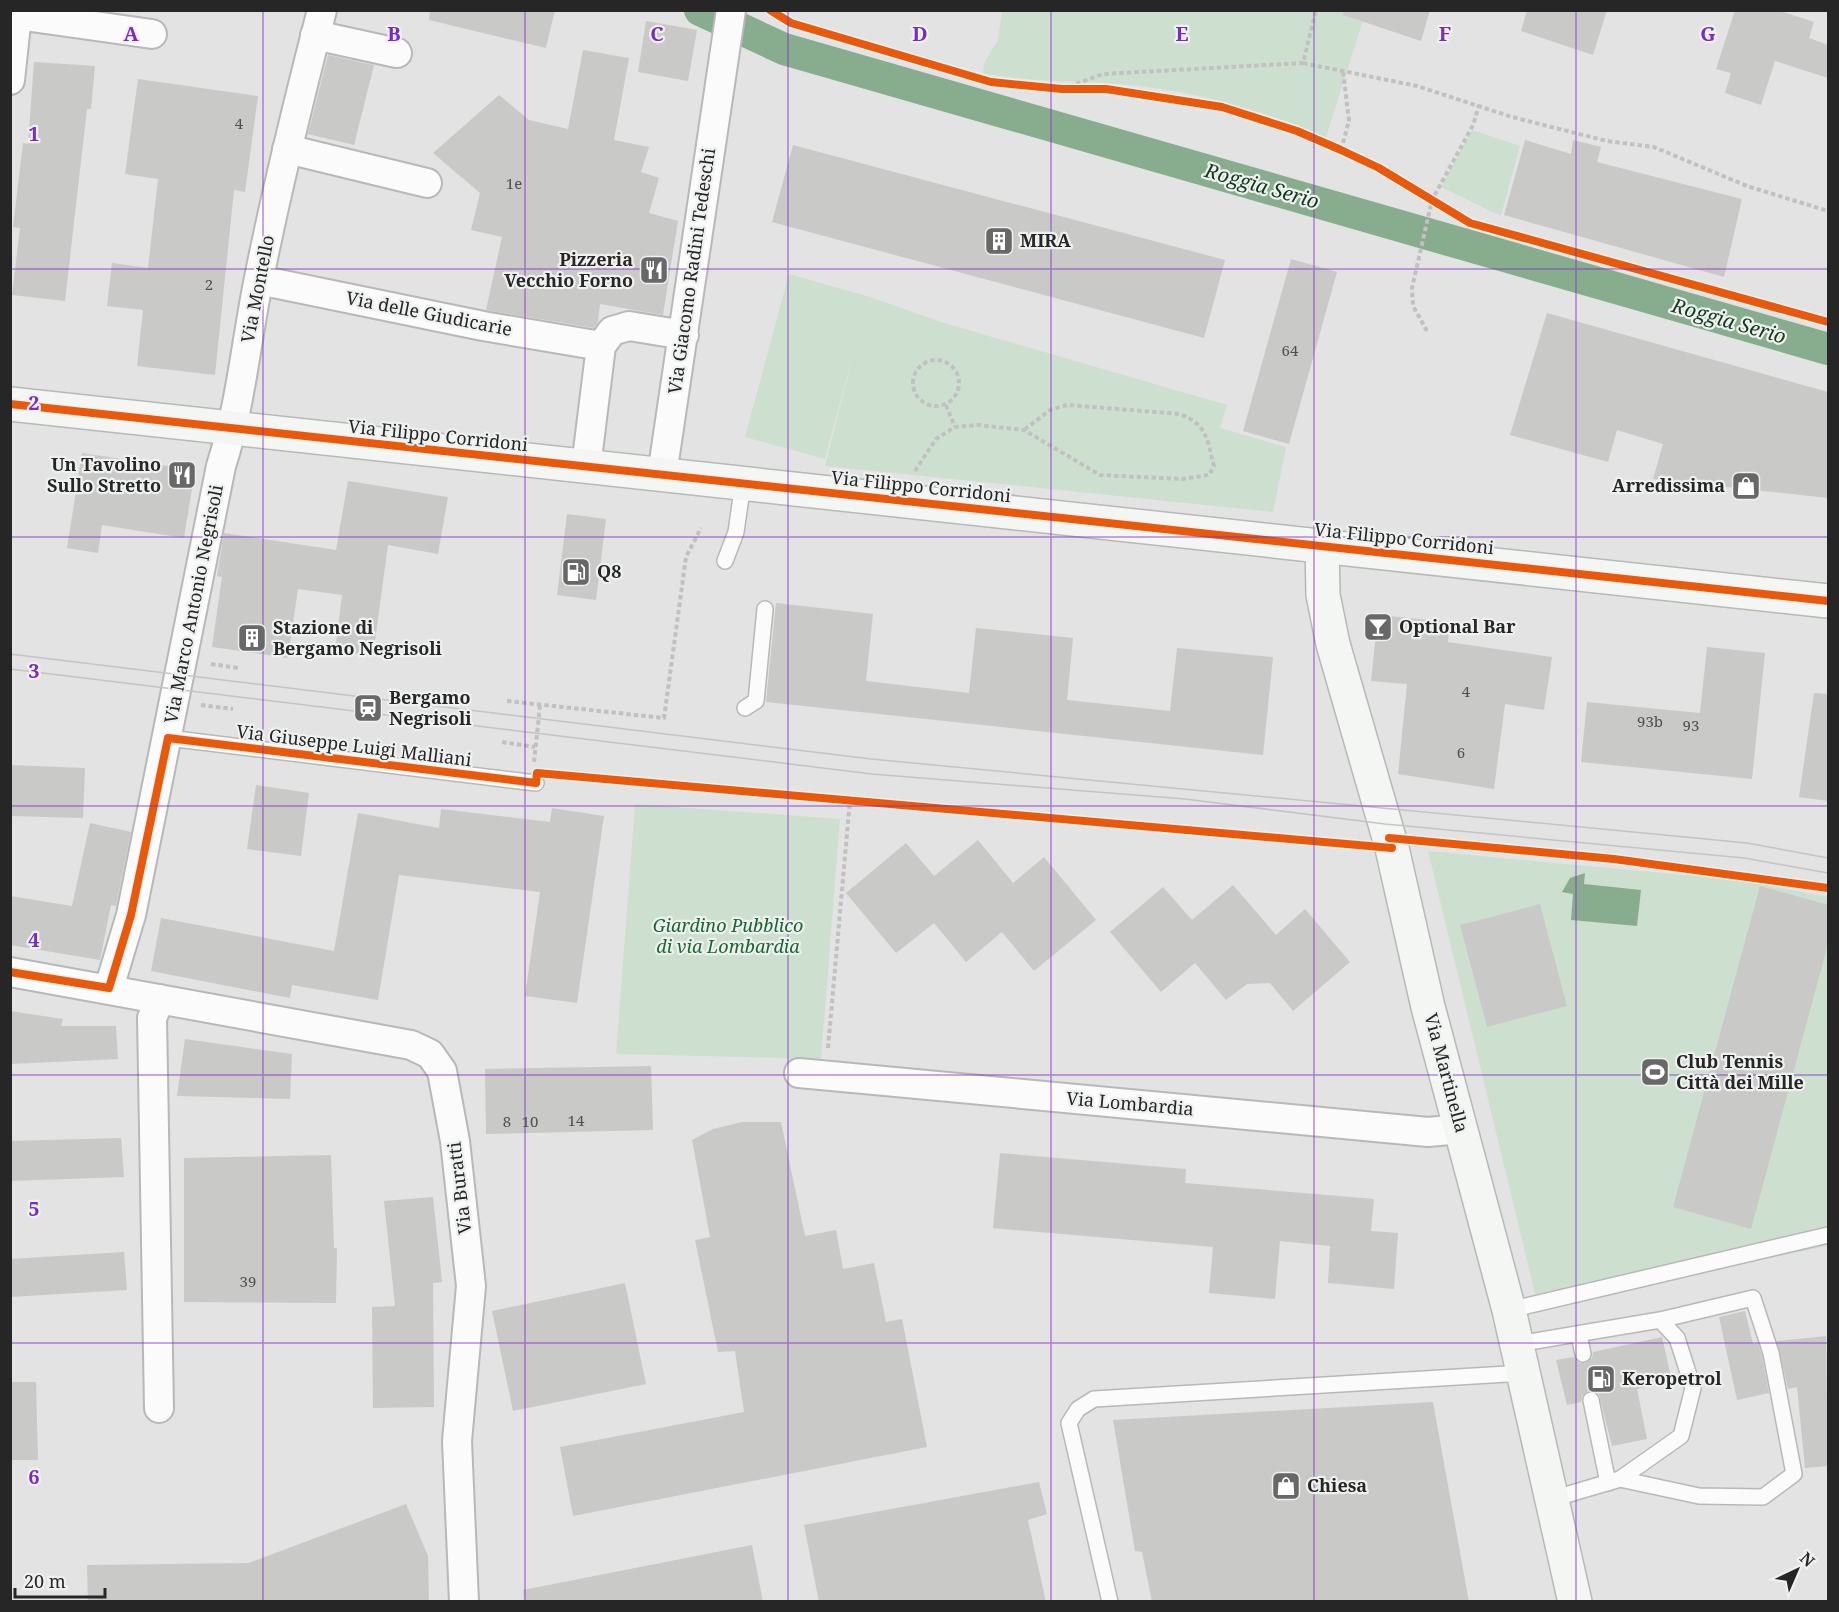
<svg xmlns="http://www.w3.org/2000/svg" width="1839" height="1612" viewBox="0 0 1839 1612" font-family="'Noto Serif',serif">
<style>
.green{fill:#cde0cf}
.water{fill:#88ad8e}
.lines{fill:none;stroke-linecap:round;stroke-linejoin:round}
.canal{stroke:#88ad8e;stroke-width:32}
.building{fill:#c9c9c8}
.lane-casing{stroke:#b7b8b7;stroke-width:18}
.street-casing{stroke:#b7b8b7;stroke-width:32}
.secondary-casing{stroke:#b7b8b7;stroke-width:36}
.path{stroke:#c0c1c0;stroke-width:4;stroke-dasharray:4.5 3;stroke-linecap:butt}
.lane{stroke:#fbfbfb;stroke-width:15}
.street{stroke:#fbfbfb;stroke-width:28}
.secondary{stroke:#f4f6f4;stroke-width:33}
.tram{stroke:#c3c4c3;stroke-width:1.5}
.cycleway-casing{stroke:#eef1ef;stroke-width:11}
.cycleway{stroke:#e8590c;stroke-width:8}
.grid{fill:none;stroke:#7b2cbf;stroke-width:1.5;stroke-opacity:0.55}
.labels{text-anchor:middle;stroke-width:4.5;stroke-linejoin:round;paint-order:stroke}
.number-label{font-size:15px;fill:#505050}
.poi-label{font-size:18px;font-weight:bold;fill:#252625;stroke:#eef1ef;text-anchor:start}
.street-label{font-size:18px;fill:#252625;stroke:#eef1ef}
.park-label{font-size:18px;font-style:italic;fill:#17672e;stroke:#eef1ef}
.water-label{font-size:20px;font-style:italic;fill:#123a1b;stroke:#eef1ef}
.grid-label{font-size:20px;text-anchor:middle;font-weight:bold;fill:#7b2cbf;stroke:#eef1ef;stroke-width:4.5;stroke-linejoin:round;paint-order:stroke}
</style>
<rect width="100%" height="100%" fill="#e2e3e2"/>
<path class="green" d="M1002,11H1366L1326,137C1260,109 1191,90 1119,84C1073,81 1028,82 983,73L984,63L998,40Z
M1472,130L1520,146L1501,216L1441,187Z
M789,274L870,297L944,323L1227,405L1220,428L1286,447L1273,512L825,466L856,344L825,459L745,437Z
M635,804L840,819L821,1059L616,1054Z
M1428,851L1739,880L1828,897V1246L1538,1306Z"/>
<path class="water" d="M1585,873L1584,884L1641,890L1637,926L1571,920L1573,894L1562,892L1570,878Z"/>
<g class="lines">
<path class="canal" d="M700,10L784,49L1828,349"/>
</g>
<path class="building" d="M430,10H555L546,48L429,20Z
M1344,10H1430L1421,41L1343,15Z
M1527,10H1607L1593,55L1521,31Z
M1735,10H1777L1814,22L1809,38L1828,45V78L1775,61L1761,105L1725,93L1731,73L1716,69Z
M646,21L697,30L688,81L638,72Z
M583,50L629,58L614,140L649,147L641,172L659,178L649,213L678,221L663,315L600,304L598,322L594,328L486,310L502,237L471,230L480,193L433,153L499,95L529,120L568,129Z
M328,55L374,65L354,145L308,134Z
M34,62L95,66L91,109H87L65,301L12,295L20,228L13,227L23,143L28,144Z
M138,79L258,96L245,192L234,190L215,375L137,366L143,310L107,306L112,263L148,268L158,179L125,174Z
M1525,140L1571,154L1573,140L1601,147L1597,162L1742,199L1724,277L1504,215Z
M793,145L1225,260L1204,338L772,222Z
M1291,259L1337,272L1289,444L1243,431Z
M1547,313L1828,392V498L1653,479L1663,444L1617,430L1608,462L1510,435Z
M82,453L195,470L184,538L102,525L98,553L67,548Z
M348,481L448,497L438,554L388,545L373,656L335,651L342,595L298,589L288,658L212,647L222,577L217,576L224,533L336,550Z
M567,514L606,519L596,600L557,595Z
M776,603L873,614L866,681L969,693L976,628L1073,638L1067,700L1170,711L1177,648L1273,657L1263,755L766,702Z
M1378,615L1450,622L1448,642L1552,657L1544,710L1505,704L1494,789L1398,774L1407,684L1371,681Z
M1707,647L1765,653L1752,779L1581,762L1587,702L1700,713Z
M1814,693L1828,694V801L1799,797Z
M10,765L85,768L83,818L10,816Z
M256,785L309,793L301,856L247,849Z
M552,808L604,816L577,1003L525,996L540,892L399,875L378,1000L292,985L290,998L151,971L161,918L334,951L358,813L439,828L441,809L550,822Z
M90,823L131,832L116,906L111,905L100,960L10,945V896L72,906Z
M978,840L1013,883L1044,857L1096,920L1034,971L1002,932L966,962L934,923L896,953L846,893L906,843L934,876Z
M1233,885L1276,935L1305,909L1350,962L1293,1011L1270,983L1247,984L1226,1000L1195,963L1161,992L1110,932L1163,887L1192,920Z
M1760,886L1828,905V944L1751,1229L1673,1207Z
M1540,904L1567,1006L1487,1027L1460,925Z
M10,1011L63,1019L61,1026H116L118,1059L10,1064Z
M185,1039L292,1054L290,1099L177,1096Z
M651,1066L653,1130L486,1134L485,1069Z
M742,1122H781L805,1236L836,1230L843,1269L874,1263L886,1322L902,1319L927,1447L573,1516L560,1447L744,1412L735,1351L718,1352L695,1240L710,1237L692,1140L713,1129Z
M121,1138L124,1177L10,1181V1141Z
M1000,1153L1186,1169L1185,1183L1374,1199L1371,1231L1398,1233L1394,1289L1328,1283L1330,1246L1280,1241L1275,1299L1209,1293L1213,1247L993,1228Z
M331,1155L334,1248H337L336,1303L184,1302V1158Z
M433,1197L442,1282L433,1283L434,1407L373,1408L372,1307L395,1306L384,1201Z
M124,1252L127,1290L10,1297V1259Z
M625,1283L646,1384L513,1411L492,1311Z
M1745,1311L1753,1344L1758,1343L1762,1355L1769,1393L1737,1400L1719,1317Z
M1826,1336L1828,1466L1805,1468L1797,1387L1788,1389L1777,1341Z
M1662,1337L1672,1381L1637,1389L1647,1439L1612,1446L1599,1394L1588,1391L1582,1396L1581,1402L1567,1405L1556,1360L1574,1357L1579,1363H1586L1592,1358L1593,1352Z
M10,1382H36L38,1460H10Z
M1433,1402L1469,1602H1152L1142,1552L1135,1551L1113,1420Z
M1039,1482L1047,1514L1028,1520L1046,1602H819L804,1525Z
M406,1504L428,1556L429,1602H88L87,1565L249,1563Z
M752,1545L763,1602H524L523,1590Z"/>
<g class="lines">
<g class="lane-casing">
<path id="lane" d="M725,561L736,532L743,483
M745,708L756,701L765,609
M168,738L536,783
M1509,1310L1828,1235
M1579,1335L1583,1354
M1517,1344L1660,1320L1677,1338L1693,1388L1681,1436L1620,1479L1552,1499
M1591,1400L1608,1483
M1620,1479L1699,1496L1763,1497L1794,1474L1771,1353L1753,1298L1660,1320
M1110,1602L1069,1423L1078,1409L1094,1399L1524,1373"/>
</g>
<g class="street-casing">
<path id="street" d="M10,14L152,34
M315,35L397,53
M10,80L17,15
M287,149L427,183
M259,280L483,326L601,346
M586,467L601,346L612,331L629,326L684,335
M662,475L731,10
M10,972L411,1045L430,1054L442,1071L455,1141L471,1286L457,1441L464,1602
M109,988L131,915L221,466C241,405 246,341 259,278C277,188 299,99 322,10
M799,1073L1428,1132L1461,1129
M159,1408L152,1018L160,999"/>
</g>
<g class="secondary-casing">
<path id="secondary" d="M10,404L1828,601
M1322,545L1323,595L1333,644L1392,848L1428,1007L1509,1310L1575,1602"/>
</g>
<path class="path" d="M1303,63L1417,86L1512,117L1607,141L1654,147L1747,186L1828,211
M1062,89L1103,74L1303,63L1316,10
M1341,150L1349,121L1343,71
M1427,331L1413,306L1412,288L1432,200L1473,125L1479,105
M913 383a23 23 0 1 1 46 0a23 23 0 1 1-46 0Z
M946,405L955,427
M915,471L936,439L955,427L978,425L1024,430L1100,475L1182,479L1209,475L1214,466C1207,440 1208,425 1180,414L1067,405L1050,410L1024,430
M211,664L238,668
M507,701L664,718L686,557L701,528
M201,705L233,709
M502,742L535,747
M534,762L540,706
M556,774L1358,846
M828,1048L850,800"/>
<use href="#lane" class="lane"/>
<use href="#street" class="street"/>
<use href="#secondary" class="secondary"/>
<path class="tram" d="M10,654L871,759L1747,843L1828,858
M10,669L872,774L1185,799L1385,824L1744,858L1828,873"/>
<g class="cycleway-casing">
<path id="cycleway" d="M770,10L791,23L991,82L1062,89H1106L1222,107L1297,131L1341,150L1379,168L1470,223L1828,322
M10,404L1828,601
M1389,838L1614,859L1828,888
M10,972L109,988L131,915L168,738L536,783L537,773L1392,848"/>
</g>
<use href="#cycleway" class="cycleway"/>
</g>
<path class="grid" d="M263,10V1602M525,10V1602M788,10V1602M1051,10V1602M1314,10V1602M1576,10V1602M10,269H1828M10,537H1828M10,806H1828M10,1075H1828M10,1343H1828"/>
<defs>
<g id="building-square" transform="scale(1.5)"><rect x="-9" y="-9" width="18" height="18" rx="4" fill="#676867" stroke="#eef1ef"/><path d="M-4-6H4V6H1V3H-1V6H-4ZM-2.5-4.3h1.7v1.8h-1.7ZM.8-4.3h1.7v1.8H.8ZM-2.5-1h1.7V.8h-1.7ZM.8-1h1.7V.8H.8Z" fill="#fff"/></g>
<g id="restaurant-square" transform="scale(1.5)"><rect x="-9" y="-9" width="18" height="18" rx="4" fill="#676867" stroke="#eef1ef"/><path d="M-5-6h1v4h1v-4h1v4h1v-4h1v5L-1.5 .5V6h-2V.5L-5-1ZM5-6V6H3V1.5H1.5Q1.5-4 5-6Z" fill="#fff"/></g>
<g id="shop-square" transform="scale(1.5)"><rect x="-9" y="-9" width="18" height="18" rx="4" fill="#676867" stroke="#eef1ef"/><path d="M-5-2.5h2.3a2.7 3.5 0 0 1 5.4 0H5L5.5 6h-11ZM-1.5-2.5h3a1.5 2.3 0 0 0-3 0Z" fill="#fff"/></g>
<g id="fuel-square" transform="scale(1.5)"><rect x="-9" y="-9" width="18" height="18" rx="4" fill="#676867" stroke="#eef1ef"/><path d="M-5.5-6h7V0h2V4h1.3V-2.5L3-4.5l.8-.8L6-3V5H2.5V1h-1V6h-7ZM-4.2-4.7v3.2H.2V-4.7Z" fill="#fff"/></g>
<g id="bar-square" transform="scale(1.5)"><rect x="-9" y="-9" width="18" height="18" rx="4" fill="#676867" stroke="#eef1ef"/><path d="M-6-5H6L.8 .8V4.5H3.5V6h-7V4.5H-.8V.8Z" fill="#fff"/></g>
<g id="station-square" transform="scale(1.5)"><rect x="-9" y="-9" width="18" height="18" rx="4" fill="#676867" stroke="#eef1ef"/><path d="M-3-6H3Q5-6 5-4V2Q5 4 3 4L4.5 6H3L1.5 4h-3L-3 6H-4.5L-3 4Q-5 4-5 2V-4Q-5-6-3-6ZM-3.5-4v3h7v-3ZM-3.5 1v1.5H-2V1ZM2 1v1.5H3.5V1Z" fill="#fff"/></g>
<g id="stadium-square" transform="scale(1.5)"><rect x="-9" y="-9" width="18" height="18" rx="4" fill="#676867" stroke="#eef1ef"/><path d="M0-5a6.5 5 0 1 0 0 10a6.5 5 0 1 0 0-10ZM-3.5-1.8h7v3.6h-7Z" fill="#fff"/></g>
</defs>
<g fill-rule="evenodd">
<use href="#building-square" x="999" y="241"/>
<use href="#restaurant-square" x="654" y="270"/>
<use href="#restaurant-square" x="182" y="475"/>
<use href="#shop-square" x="1746" y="486"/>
<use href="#fuel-square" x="576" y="572"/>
<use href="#bar-square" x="1378" y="627"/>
<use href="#building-square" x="252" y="638"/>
<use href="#station-square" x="368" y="708"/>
<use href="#stadium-square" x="1655" y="1072"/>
<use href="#fuel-square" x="1601" y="1379"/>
<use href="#shop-square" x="1286" y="1486"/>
</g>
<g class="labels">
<g class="number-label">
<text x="239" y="129">4</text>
<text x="514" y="189">1e</text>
<text x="209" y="290">2</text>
<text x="1290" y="356">64</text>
<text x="1466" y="697">4</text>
<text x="1650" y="727">93b</text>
<text x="1691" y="731">93</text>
<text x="1461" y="758">6</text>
<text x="576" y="1126">14</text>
<text x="507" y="1127">8</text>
<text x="530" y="1127">10</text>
<text x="248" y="1287">39</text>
</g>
<g class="poi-label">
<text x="1020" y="247">MIRA</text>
<text x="633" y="266" text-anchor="end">Pizzeria<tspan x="633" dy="21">Vecchio Forno</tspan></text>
<text x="161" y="471" text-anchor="end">Un Tavolino<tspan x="161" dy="21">Sullo Stretto</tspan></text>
<text x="1725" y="492" text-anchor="end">Arredissima</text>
<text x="597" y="578">Q8</text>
<text x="1399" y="633">Optional Bar</text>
<text x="273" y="634">Stazione di<tspan x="273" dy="21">Bergamo Negrisoli</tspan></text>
<text x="389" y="704">Bergamo<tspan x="389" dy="21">Negrisoli</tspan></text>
<text x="1676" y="1068">Club Tennis<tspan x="1676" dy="21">Città dei Mille</tspan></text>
<text x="1622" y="1385">Keropetrol</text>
<text x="1307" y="1492">Chiesa</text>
</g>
<g class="street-label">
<text transform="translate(692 271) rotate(-82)" y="6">Via Giacomo Radini Tedeschi</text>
<text transform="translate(258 289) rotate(-79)" y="6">Via Montello</text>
<text transform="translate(429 314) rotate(11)" y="6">Via delle Giudicarie</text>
<text transform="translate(438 436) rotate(6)" y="6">Via Filippo Corridoni</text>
<text transform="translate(921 487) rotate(6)" y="6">Via Filippo Corridoni</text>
<text transform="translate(1404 539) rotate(6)" y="6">Via Filippo Corridoni</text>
<text transform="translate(194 604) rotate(-79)" y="6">Via Marco Antonio Negrisoli</text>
<text transform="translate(354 746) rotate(7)" y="6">Via Giuseppe Luigi Malliani</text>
<text transform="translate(1446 1073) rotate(75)" y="6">Via Martinella</text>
<text transform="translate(1130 1104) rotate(5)" y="6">Via Lombardia</text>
<text transform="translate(460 1188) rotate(-97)" y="6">Via Buratti</text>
</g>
<g class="park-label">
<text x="728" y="932">Giardino Pubblico<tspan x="728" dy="21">di via Lombardia</tspan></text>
</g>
<g class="water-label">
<text transform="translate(1262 186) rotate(16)" y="7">Roggia Serio</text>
<text transform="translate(1729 321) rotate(16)" y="7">Roggia Serio</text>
</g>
</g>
<g class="grid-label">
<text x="131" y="41">A</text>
<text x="394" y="41">B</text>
<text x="657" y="41">C</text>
<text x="920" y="41">D</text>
<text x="1182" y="41">E</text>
<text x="1445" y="41">F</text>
<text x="1708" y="41">G</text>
<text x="34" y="141">1</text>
<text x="34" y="410">2</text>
<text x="34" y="678">3</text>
<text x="34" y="947">4</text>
<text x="34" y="1216">5</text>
<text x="34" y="1484">6</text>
</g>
<rect width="1839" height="1612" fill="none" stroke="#252625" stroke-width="24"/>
<g transform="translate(1797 1570) rotate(44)" stroke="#eef1ef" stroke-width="4.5" paint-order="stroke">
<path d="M0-4.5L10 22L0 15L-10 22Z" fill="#252625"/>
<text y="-9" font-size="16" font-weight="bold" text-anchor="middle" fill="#252625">N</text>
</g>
<path d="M15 1588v9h90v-9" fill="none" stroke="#252625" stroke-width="3"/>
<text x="24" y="1588" font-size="18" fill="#252625" stroke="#eef1ef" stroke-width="4.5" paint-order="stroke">20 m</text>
</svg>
